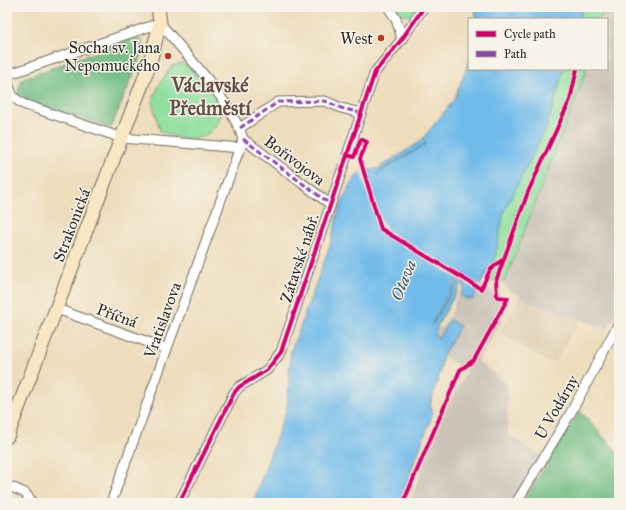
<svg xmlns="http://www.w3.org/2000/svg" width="626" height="510" viewBox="0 0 626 510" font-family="'IM FELL Great Primer',serif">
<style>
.built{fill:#e0ceb1}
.industrial{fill:#cbc3b8}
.green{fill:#90df9e;stroke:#5e8564}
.forest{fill:#74be85;stroke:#507458}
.water{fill:#71bbea;stroke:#4e738a;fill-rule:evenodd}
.pier{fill:#eeddbc}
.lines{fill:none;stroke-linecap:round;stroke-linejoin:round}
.street-casing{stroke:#6f695e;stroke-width:11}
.secondary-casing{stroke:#6f695e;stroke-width:15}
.street{stroke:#fff;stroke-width:9}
.secondary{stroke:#f9e7c3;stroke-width:13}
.quiet{stroke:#8e44ad;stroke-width:3;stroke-dasharray:6 3;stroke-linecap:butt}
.cycleway-casing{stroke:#f7f3e8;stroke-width:6}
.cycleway{stroke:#d6006c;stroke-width:4}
.poi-dot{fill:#c8321e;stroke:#f7f3e8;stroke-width:1.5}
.labels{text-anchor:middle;stroke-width:3;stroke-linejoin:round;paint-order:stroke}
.poi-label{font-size:16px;fill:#2b2b2b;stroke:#f7f3e8;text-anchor:end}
.street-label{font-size:16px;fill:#2b2b2b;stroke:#f7f3e8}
.water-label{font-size:17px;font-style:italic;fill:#405664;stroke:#f7f3e8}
.district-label{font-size:20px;font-weight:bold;fill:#655048;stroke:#f7f3e8}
</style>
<rect width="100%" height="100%" fill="#f7f3e8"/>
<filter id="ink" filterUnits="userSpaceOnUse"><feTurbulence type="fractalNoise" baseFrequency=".025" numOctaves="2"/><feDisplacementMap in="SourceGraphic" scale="8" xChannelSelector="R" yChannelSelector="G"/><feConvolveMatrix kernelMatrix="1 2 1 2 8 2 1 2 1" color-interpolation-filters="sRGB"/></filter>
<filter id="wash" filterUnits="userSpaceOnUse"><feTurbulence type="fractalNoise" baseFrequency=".012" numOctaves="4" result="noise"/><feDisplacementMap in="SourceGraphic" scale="16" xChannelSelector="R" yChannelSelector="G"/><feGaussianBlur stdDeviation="0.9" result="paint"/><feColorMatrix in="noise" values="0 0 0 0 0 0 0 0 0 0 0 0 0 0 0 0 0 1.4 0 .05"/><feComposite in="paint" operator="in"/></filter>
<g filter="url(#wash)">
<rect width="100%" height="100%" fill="#eeddbc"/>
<path class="built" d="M520,295L531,302L580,319L555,362L551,360L549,363L499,332L511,314Z"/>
<path class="industrial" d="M604,7H619V309L608,329L531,302L505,288V281L587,69H607V19H600Z
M480,285L500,296L502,321L478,361L507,385L508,435L541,456L512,503H409L446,408L467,371L445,357L436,337L438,326L441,328L452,312L458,293H469L474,295Z"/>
<path class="green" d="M394,7H416L412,15C403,17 400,14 394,7Z
M583,7H604L600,19H579Z
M182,63C197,70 220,94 221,112C222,117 217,125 214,128C199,145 178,139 160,131L152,101L160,83L172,66Z
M564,69H587L505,281H490L504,211L546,128Z"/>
<path class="forest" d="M132,39L142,40L144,49L111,128L17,97L21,79Z
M580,411L619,454V503H522Z"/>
<path class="water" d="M476,7H583L579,19H475Z
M469,62V69H564L546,128L504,211L493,267H490L472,300L461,296L464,287L463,281L437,326L435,334L438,339L450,320L460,326L443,355L440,372L430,405L433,413L399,503H253L287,408L291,351L330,246L338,212L351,183L361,171L377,169L420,142L454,100ZM426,143H427L376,175L379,172ZM459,277L460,279L432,325V323Z"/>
<path class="pier" d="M360,169H365L382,224L386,226L385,229L478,285L482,286L478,293L475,289L375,229L377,225Z"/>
</g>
<g filter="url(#ink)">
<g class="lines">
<g class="street-casing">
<path id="street" d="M388,7L396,19L402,39
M7,75L160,23C187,56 231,100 243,139L111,503
M7,81L13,97L23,104L122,138L241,148
M240,128L278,102L325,101L341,108L361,113
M243,139L330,204
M57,309L167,349
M7,485L25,493L33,503
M179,503L234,393L239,387L267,370L281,352L375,72L402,39L424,7
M516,503L570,414L619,323"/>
</g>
<g class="secondary-casing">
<path id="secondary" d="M7,437L149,66L160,23L158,7"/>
</g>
<use href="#street" class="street"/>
<use href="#secondary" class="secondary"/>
<path class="quiet" d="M240,128L278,102L325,101L341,108L361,113
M243,139L330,204"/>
<g class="cycleway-casing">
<path id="cycleway" d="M347,155L354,157L361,139L367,142L360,159L381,229L481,289L490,270L503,259
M179,503L234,393L239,387L267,370L281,352L375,72L402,39L424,7
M403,503L460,370L474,360L508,298L497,297L496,281L528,192L570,100L577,69"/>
</g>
<use href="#cycleway" class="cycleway"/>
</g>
</g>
<g class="poi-dot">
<circle cx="381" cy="38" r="4"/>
<circle cx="168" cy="56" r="4"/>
</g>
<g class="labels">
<g class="poi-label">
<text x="373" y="44">West</text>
<text x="160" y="53">Socha sv. Jana<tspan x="160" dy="18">Nepomuckého</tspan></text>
</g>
<g class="street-label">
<text transform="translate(295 160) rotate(37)" y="6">Bořivojova</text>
<text transform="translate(71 225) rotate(-69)" y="6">Strakonická</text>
<text transform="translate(299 258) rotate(-72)" y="6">Zátavské nábř.</text>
<text transform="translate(117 315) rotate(20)" y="6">Příčná</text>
<text transform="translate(162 320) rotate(-70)" y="6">Vratislavova</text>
<text transform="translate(556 407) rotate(-60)" y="6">U Vodárny</text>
</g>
<g class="water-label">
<text transform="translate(403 280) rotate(-68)" y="6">Otava</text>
</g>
<g class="district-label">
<text x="210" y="92">Václavské<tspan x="210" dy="23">Předměstí</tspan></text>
</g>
</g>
<rect width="626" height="510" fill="none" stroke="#f7f3e8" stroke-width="24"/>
<rect x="468" y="18" width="140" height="52" fill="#f7f3e8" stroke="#a5a39c"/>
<rect x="476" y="31" width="20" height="6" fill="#d6006c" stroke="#a5a39c"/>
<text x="504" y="38" font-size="12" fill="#2b2b2b">Cycle path</text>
<rect x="476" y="51" width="20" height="6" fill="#8e44ad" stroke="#a5a39c"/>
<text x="504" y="58" font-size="12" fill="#2b2b2b">Path</text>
</svg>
